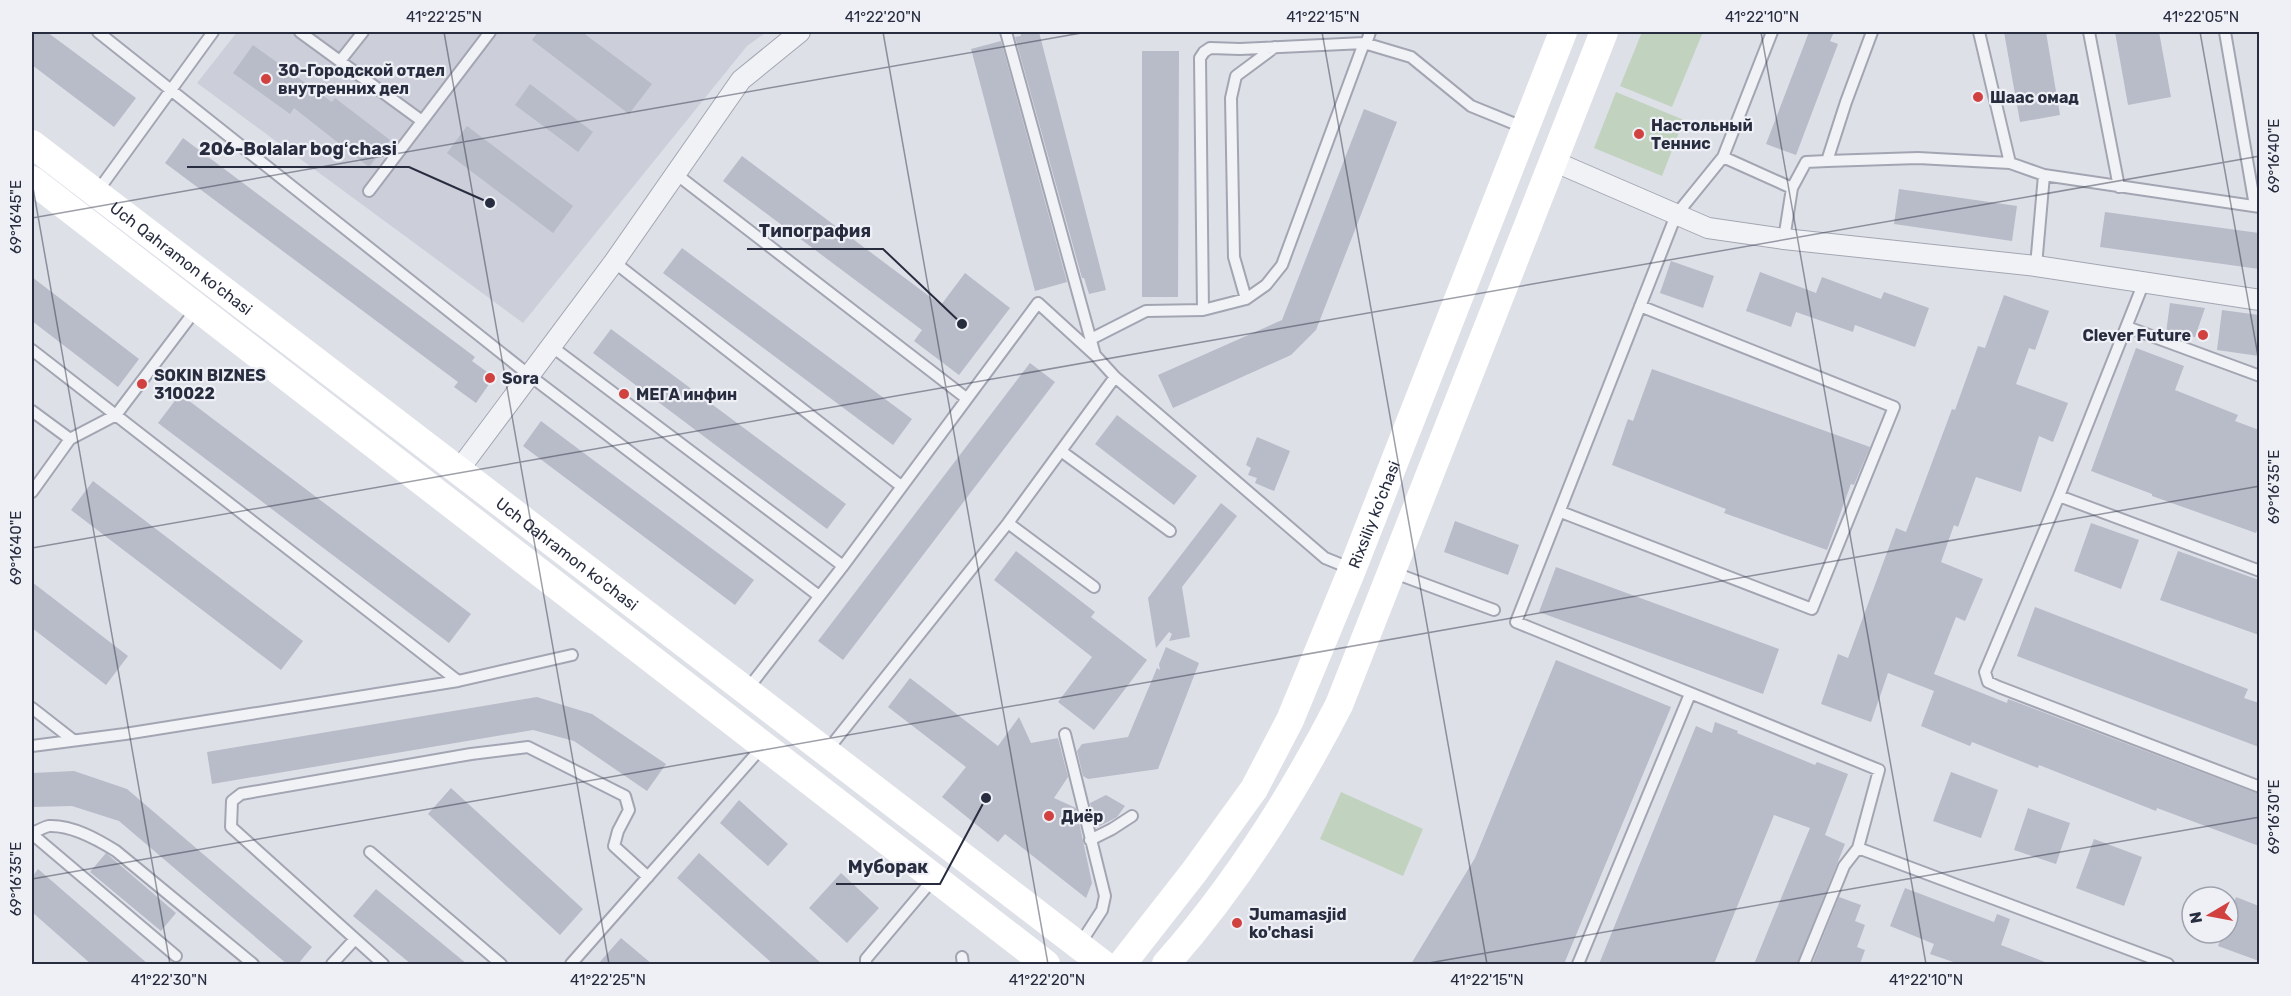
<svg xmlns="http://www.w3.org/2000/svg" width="2291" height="996" viewBox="0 0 2291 996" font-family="Rubik,sans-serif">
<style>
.built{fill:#cccfda}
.green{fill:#c1d2bf}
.building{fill:#b8bbc8}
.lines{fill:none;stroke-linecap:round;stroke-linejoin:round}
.lane-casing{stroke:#a3a6b2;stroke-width:14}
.street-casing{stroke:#a3a6b2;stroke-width:22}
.lane{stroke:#f1f2f6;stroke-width:10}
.street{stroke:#f1f2f6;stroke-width:20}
.secondary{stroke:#fff;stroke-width:28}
.ticks{fill:none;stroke:#272c3f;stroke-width:1.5;stroke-opacity:0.45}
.poi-dot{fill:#d1413f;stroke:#eef0f6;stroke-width:2}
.labels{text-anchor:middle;stroke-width:4.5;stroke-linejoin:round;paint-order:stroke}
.poi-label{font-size:16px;font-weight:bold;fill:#272c3f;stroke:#eef0f6;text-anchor:start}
.street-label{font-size:16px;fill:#272c3f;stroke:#eef0f6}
.leader{fill:none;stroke:#272c3f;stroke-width:2}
.callout-dot{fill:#272c3f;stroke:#eef0f6;stroke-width:2}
.callout-label{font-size:18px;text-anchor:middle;font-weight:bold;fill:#272c3f;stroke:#eef0f6;stroke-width:4.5;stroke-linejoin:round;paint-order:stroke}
.neatline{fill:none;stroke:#272c3f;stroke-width:2}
.ticks-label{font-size:15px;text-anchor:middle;fill:#272c3f}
</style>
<rect width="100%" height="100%" fill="#dee0e8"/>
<path class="built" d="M237,32H767L747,46L523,323L197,83Z"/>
<path class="green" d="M1642,32H1703L1672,107L1620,86Z
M1616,92L1684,120L1662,176L1594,148Z
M1341,792L1423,829L1403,876L1320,839Z"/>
<path class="building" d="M32,32H47L136,98L114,127L32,65Z
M538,32H582L652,84L629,114L532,40Z
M1020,32H1039L1106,290L1089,294L1084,278H1082L1015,37L1021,36Z
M1809,32H1834L1830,41L1838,44L1796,155L1766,144Z
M2004,32H2046L2060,115L2020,122Z
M2115,32H2159L2171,97L2128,105Z
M1001,41L1067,282L1035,291L971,49Z
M253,45L332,102L335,98L390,140L369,167L294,108L290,114L233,73Z
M1142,51H1179L1178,297H1142Z
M530,84L593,132L578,152L515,105Z
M1364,109L1397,122L1316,330L1291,355L1173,408L1158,375L1282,320Z
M467,126L573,206L553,233L447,153Z
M183,138L475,357L472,361L494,377L476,403L454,387L458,382L165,163Z
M742,156L941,305L965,273L1010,308L959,375L914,341L922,330L723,181Z
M1899,189L2017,206L2012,241L1894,224Z
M2105,212L2259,233V269L2100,247Z
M682,248L912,419L893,445L663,273Z
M1671,261L1714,276L1703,308L1660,293Z
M1760,272L1816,293L1822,277L1881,299L1884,292L1929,308L1915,347L1855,325L1853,332L1796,312L1791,327L1746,311Z
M32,277L139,359L118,387L32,321Z
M2004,295L2049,311L2035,350L2029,348L2016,384L2068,403L2053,442L2039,436L2021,492L1976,477L1958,527L1954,525L1941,562L1983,579L1965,621L1956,617L1934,674L2007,703L2008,699L2259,794V846L2157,808L2156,811L2039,765L2038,768L1972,742L1970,746L1921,726L1934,691L1888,673L1871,722L1821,704L1838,654L1848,658L1896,528L1906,532L1952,409L1955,410L1978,346L1985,348Z
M2170,303L2205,308L2195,337L2166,333Z
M2222,310L2259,315V356L2217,350Z
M611,329L846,504L827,529L593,353Z
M2136,348L2184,366L2175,390L2238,415L2235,421L2259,430V524L2256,533L2152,496V494L2091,471Z
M1030,363L1055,382L843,660L818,641Z
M1652,369L1870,447L1854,485L1851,484L1827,550L1724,513L1726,509L1612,465L1628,419L1633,421Z
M180,394L471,614L449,643L158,423Z
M1117,415L1197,476L1174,505L1095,444Z
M541,421L754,580L735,605L523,446Z
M1257,437L1290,451L1274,491L1255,483L1257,478L1248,475L1251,468L1246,465Z
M93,481L303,641L281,670L71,510Z
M1221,503L1237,516L1182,587L1190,637L1169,641L1172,634L1169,632L1156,648L1148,598Z
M1455,521L1519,545L1508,575L1444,552Z
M2091,523L2139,540L2121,589L2074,571Z
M1016,551L1095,612L1091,617L1147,660L1094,730L1058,702L1092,657L994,580Z
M2178,551L2259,580V635L2160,600Z
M1556,567L1779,649L1763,694L1539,612Z
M32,582L128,656L106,685L32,628Z
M2035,607L2248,689L2244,698L2259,703V747L2017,656Z
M1166,647L1199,663L1158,769L1088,779L1083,776L1077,751L1082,744L1128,737L1157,668L1160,670L1159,664Z
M1556,660L1671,707L1564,964H1411L1475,858Z
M910,678L998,746L1019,717L1031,743L1058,738L1068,777L1054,798L1076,808L1092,883L1086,898L1005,834L998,842L942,797L966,767L888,707Z
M537,697L592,714L666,764L647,791L574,741L533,730L212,784L207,752Z
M1715,722L1738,731L1737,733L1815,765L1817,762L1848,774L1825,835L1845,844L1797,964H1754L1810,828L1774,815L1714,964H1599L1696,726L1712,733Z
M74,771L127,789L312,947L298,964H287L119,821L72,806L32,807V773Z
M1951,772L1998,790L1981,838L1933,821Z
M451,788L583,909L560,935L428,814Z
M1106,795L1125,806L1117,817L1096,828L1090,803Z
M739,800L788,844L768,866L720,823Z
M2028,808L2070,823L2056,864L2014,850Z
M2094,839L2142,857L2124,906L2076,888Z
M106,853L176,913L161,931L90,872Z
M699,853L822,964H773L677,878Z
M38,869L148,964H91L32,912V877Z
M841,873L879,908L847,943L809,908Z
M1905,888L1994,922L1997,914L2010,919L2001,945L2050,964H1959L1930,954L1934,944L1890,926Z
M376,889L467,964H411L353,916Z
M1839,897L1861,905L1855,921L1865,925L1857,947L1865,950L1860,964H1812Z
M2236,897L2259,906V961L2218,946L2223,933H2228V918Z
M621,938L652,964H598Z"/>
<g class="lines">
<g class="lane-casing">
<path id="lane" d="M98,32L529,375L819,596
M300,32L422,121
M1006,32L1095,355L1115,377L1325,558L1352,569
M1772,32L1723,157L1792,188
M1979,32L2010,163L2044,175L2260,207
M2089,32L2119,187
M2225,32L2255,206
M340,61L363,32
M1723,157L1676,215L1516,622L1879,770L1858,848L2168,964
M1827,161L1918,158L2010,163
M676,174L966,398
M369,191L490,32
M97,192L213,32
M1784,239L1792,188L1806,162L1827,161L1846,102L1872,32
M614,262L901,486
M2036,266L2044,175
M2144,282L2059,496L1985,672L1988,682L1999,687L2260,787
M1246,299L1234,257L1231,98L1236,76L1275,47
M1203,310L1200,58L1204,52L1210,48L1240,49L1364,43L1367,41L1370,32
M2127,327L2260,376
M1091,339L1146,311L1203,310L1246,299L1266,285L1282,265L1364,43L1411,57L1471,106L1525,128
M551,346L843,566
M32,350L458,681
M32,411L70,439
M1061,451L1170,531
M32,492L70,439L116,415L197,308
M2059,496L2260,571
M1561,512L1812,609L1894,407L1640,306
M1008,523L1094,587
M1392,572L1494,610
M746,691L843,566L1038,303L1095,355
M32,708L73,740
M1065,734L1105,896L1102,910L1080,944
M32,746L125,734L458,681L572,655
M826,752L1008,523L1115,377
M32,833C37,831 44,827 49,826C72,825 97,839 116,851L253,964
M32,834L176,956
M1090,840L1112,829L1132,816
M370,852L501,964
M962,957L963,964
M332,964L355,939
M383,964L231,827L232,801L241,794L471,754L528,747L625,796L629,810L618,831L614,846L648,877
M571,964L763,746
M866,964V959L934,878
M1578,964L1690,694
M1804,964L1844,866L1858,848"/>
</g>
<g class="street-casing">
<path id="street" d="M1553,161L1708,228L1784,239L2036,266L2260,300
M458,471L614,262L741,80L800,32"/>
</g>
<use href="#lane" class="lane"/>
<use href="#street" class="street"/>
<g class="secondary">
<path id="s1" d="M32,144L1103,964"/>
<path d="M32,180L1046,964"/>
<path id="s2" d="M1122,964L1194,872L1254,789L1290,720L1352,570L1563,32"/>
<path d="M1166,964C1235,886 1291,798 1339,705L1604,32"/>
</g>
</g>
<path class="ticks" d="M444,32L609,964M883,32L1048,964M1322,32L1487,964M1761,32L1926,964M2200,32L2260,367M32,182L170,964M32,218L1087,32M32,548L2260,156M32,879L2260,486M1423,964L2260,817"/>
<g class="poi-dot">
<circle cx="266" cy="79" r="6"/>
<circle cx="1978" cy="97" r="6"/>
<circle cx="1639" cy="134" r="6"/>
<circle cx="2203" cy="335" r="6"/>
<circle cx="490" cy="378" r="6"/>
<circle cx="142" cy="384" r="6"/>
<circle cx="624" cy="394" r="6"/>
<circle cx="1049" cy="816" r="6"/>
<circle cx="1237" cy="923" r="6"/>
</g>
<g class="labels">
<g class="poi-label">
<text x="278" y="76">30-Городской отдел<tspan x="278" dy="18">внутренних дел</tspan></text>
<text x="1990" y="103">Шаас омад</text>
<text x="1651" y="131">Настольный<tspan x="1651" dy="18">Теннис</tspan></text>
<text x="2191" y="341" text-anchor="end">Clever Future</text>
<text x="154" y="381">SOKIN BIZNES<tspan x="154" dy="18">310022</tspan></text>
<text x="502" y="384">Sora</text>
<text x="636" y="400">МЕГА инфин</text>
<text x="1061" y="822">Диёр</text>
<text x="1249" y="920">Jumamasjid<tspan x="1249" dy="18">ko'chasi</tspan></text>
</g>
<g class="street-label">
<text dy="6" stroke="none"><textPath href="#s1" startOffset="188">Uch Qahramon ko'chasi</textPath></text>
<text dy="6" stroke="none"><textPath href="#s2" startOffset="519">Rixsiliy ko'chasi</textPath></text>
<text dy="6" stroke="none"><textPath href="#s1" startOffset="674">Uch Qahramon ko'chasi</textPath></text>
</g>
</g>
<path class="leader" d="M490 203L409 167H187M962 324L883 249H747M986 798L940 884H836"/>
<g class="callout-dot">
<circle cx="490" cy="203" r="6"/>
<circle cx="962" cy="324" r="6"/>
<circle cx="986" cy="798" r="6"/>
</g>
<g class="callout-label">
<text x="298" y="155">206-Bolalar bogʻchasi</text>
<text x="815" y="237">Типография</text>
<text x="888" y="873">Муборак</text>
</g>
<rect width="2291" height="996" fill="none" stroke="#eef0f6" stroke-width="66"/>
<g transform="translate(2210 915) rotate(260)"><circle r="28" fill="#eef0f6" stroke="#9ea2ad" stroke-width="1.5"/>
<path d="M0-4.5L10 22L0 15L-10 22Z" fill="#d1413f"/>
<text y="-9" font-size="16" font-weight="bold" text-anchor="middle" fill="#272c3f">N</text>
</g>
<rect x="33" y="33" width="2225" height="930" class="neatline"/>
<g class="ticks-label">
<text x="444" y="22">41°22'25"N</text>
<text x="883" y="22">41°22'20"N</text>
<text x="1323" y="22">41°22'15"N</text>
<text x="1762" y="22">41°22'10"N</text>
<text x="2201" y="22">41°22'05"N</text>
<text transform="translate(2274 156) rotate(-90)" y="5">69°16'40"E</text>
<text transform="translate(16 217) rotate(-90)" y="5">69°16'45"E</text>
<text transform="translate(2274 487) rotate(-90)" y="5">69°16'35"E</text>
<text transform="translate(16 548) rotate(-90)" y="5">69°16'40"E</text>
<text transform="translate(2274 817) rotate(-90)" y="5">69°16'30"E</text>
<text transform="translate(16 879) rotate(-90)" y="5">69°16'35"E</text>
<text x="169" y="985">41°22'30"N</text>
<text x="608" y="985">41°22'25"N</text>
<text x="1047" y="985">41°22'20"N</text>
<text x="1487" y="985">41°22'15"N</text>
<text x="1926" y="985">41°22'10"N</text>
</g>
</svg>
